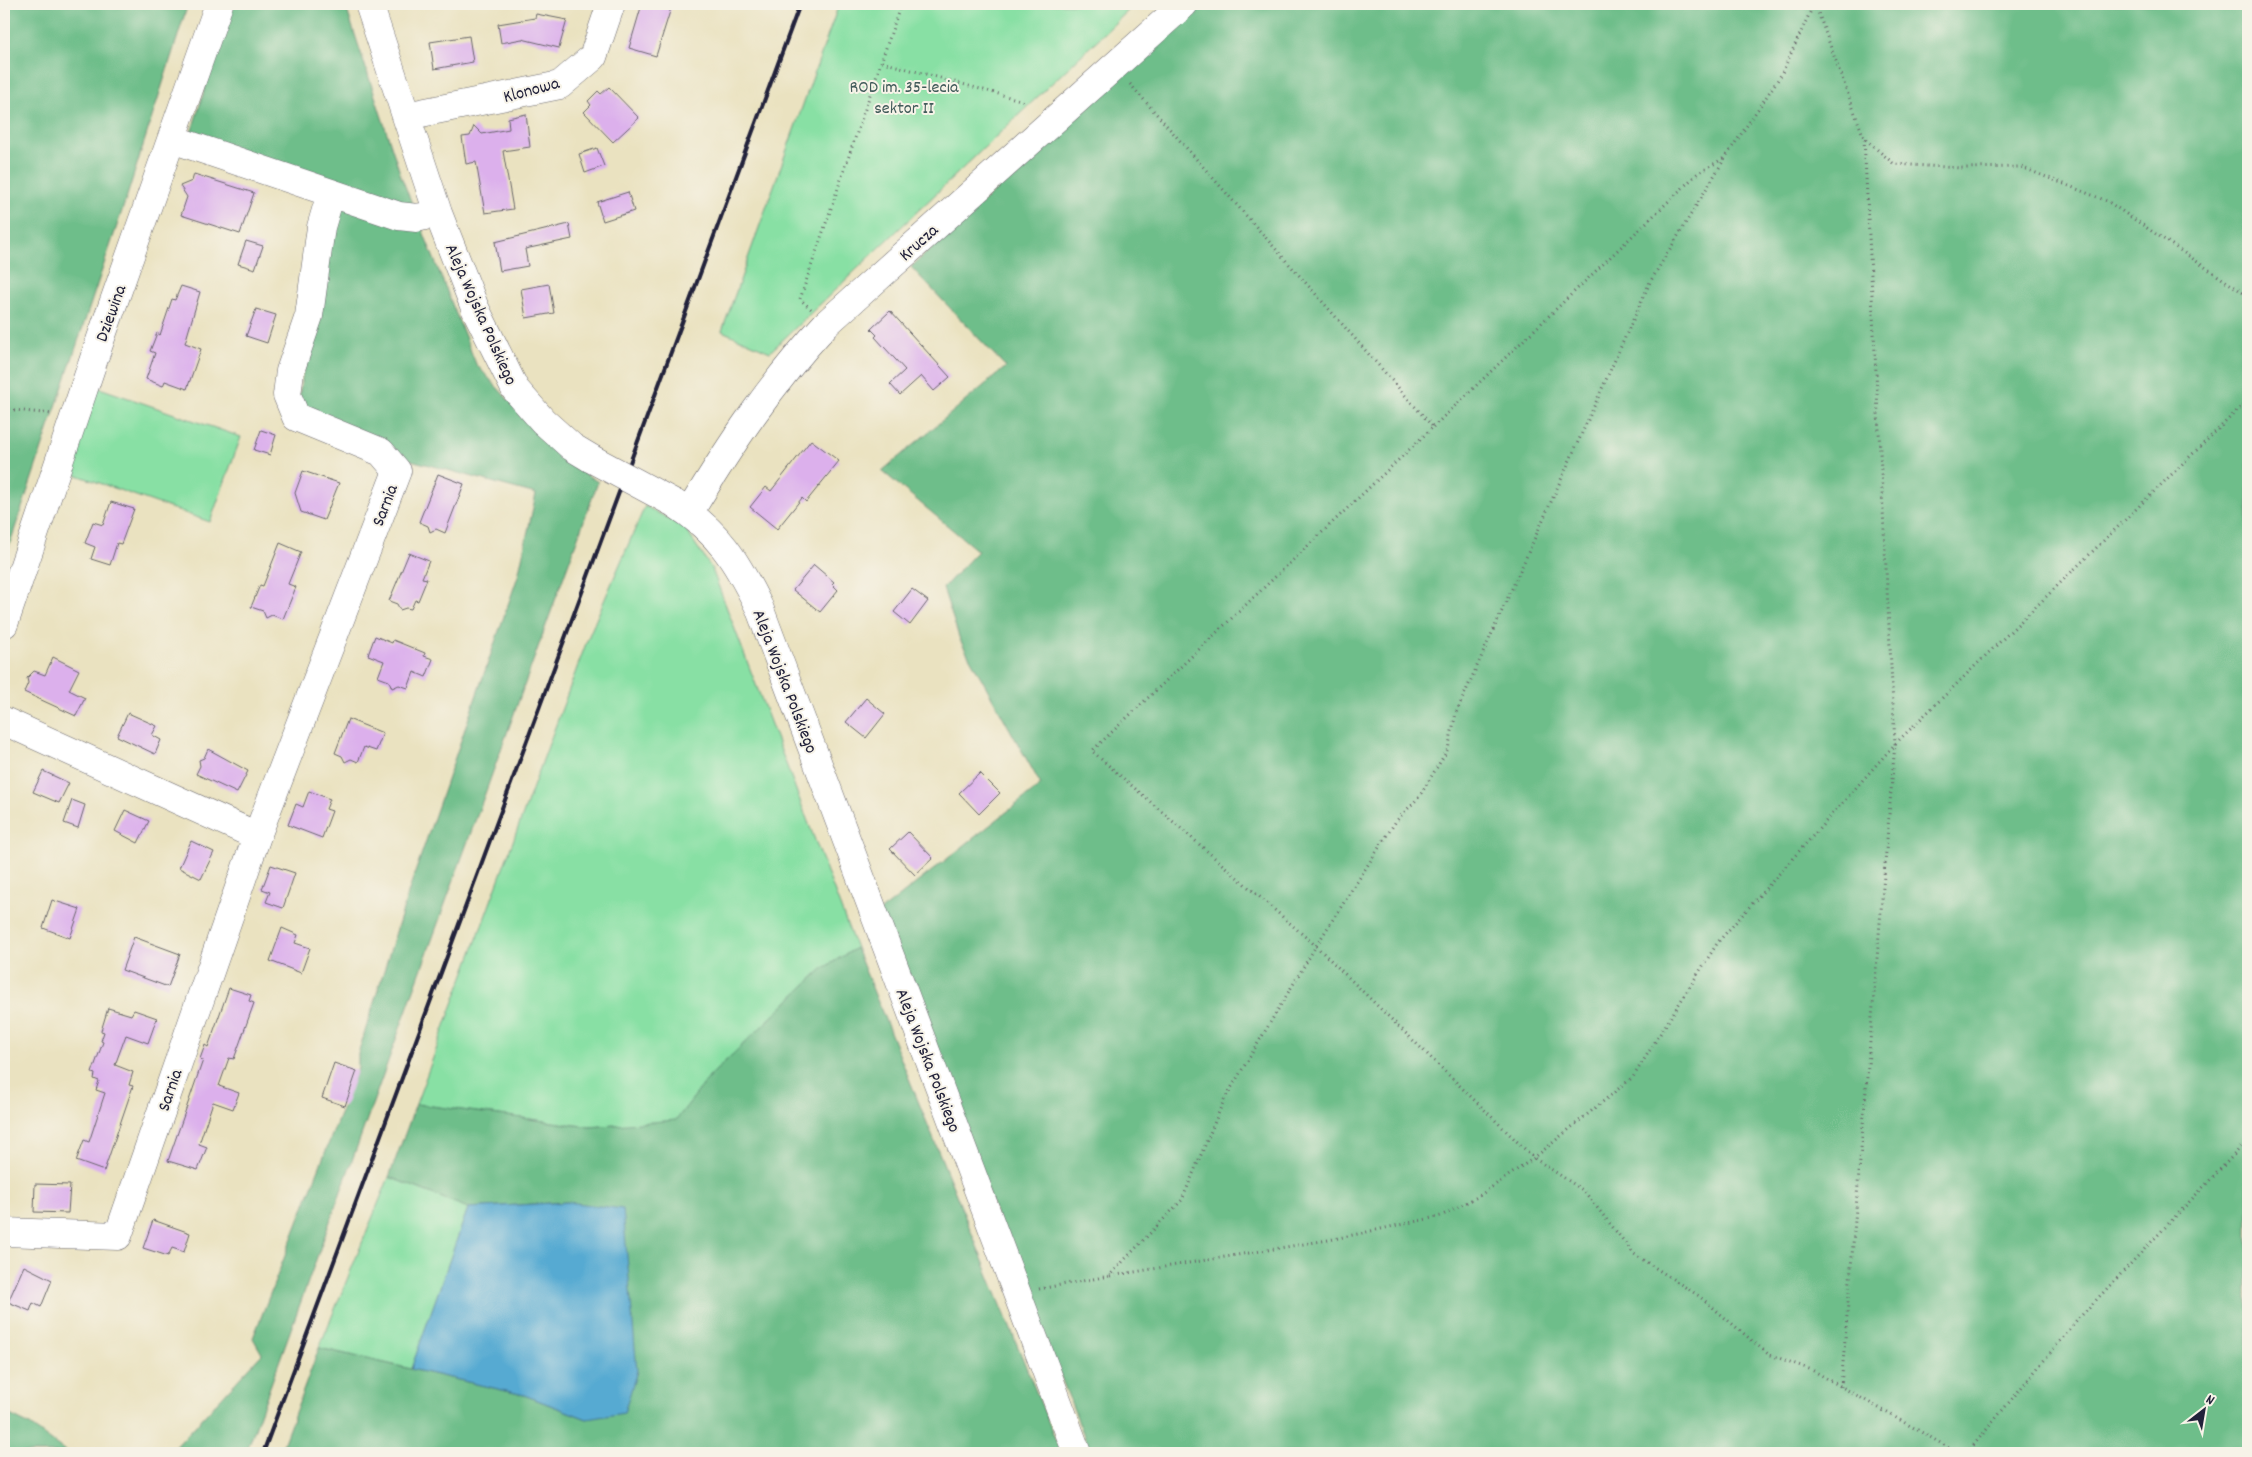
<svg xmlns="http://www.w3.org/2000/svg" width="2252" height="1457" viewBox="0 0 2252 1457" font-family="Dekko,sans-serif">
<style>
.green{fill:#88e0a4;stroke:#558170}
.forest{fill:#6ebe8a;stroke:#487062}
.water{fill:#56aad2;stroke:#3c6686}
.building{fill:#dcb0ec}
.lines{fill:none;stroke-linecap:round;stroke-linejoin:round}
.minor-casing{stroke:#68656a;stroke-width:29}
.path{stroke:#68656a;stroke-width:3;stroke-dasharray:1 4;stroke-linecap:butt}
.minor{stroke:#fff;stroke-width:28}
.rail{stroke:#22223b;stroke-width:4}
.minor-bridge-casing{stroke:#68656a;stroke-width:29;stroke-linecap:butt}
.minor-bridge{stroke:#fff;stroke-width:28}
.labels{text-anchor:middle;stroke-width:4;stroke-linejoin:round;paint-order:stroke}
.park-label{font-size:18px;fill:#415b5a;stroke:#f7f3e8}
.street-label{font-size:18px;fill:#22223b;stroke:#f7f3e8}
</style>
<rect width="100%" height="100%" fill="#f7f3e8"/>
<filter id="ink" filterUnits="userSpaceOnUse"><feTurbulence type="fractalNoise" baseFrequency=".02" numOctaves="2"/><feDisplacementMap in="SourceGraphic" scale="10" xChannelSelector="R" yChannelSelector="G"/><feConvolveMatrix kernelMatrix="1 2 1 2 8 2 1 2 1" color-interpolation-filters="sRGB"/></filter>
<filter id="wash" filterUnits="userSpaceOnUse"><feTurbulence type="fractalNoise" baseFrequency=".0096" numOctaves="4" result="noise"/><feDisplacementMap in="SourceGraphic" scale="20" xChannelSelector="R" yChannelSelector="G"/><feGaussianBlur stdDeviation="1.12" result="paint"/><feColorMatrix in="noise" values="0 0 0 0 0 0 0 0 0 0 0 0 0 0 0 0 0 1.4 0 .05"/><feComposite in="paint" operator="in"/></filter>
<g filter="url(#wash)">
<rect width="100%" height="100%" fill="#eae2c0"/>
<path class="green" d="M839,4H1135L770,352L722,331Z
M85,383L241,437L210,522L57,468Z
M645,506L684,527L712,569L856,948L822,969L711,1075L676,1121L590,1127L416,1104L588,638Z
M389,1177L468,1208L411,1369L319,1348Z"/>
<path class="forest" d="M4,4H188L127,196L4,561Z
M231,4H345L401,176L476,364L562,459L598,482L246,1453H170L262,1354L253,1338L358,1068V1054L410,887L518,576L536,494L381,452L296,417L331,193L188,143Z
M1201,4H2248V1453H1091L877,914L1041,785L960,640L943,588L978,551L882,471L1006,367L911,267Z
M856,948L1061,1453H280L319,1348L524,1395L587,1419L568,1202L468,1208L389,1177L416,1104L590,1127L676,1120L711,1075L822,969Z
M4,1412L30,1425L68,1453H4Z"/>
<path class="water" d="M568,1202L623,1209L637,1371L624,1413L587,1419L524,1395L411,1369L468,1208Z"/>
<g id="blocks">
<path class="building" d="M642,4H655L671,8L656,56L629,48Z
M536,14L567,20L559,48L522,39L501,43L498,24L535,18Z
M469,36L473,62L434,69L430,42Z
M609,87L639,118L613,142L584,112L591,105L588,101L598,91L601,94Z
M526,114L530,147L503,151L513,209L485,213L476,162L466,164L462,137L470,136L474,126L482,134L509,129L508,118Z
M597,148L604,166L585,173L579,154Z
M194,174L254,193L240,234L181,215L187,197L180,186L192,181Z
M628,192L634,211L603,221L597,202Z
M569,224L572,239L525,249L528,266L500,271L495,242Z
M246,241L263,246L255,269L238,264Z
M549,284L554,313L526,318L521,289Z
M181,286L200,292L185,343L201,349L187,389L165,381L163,386L146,379L155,353L150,351L157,333L160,335L172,299L175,300Z
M256,309L276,315L267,343L246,336Z
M890,311L950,377L934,391L921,376L900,395L890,384L905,370L875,337L877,335L871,329Z
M261,430L276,435L270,455L254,450Z
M811,440L839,461L806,502L802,498L777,529L750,507L766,487L771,491Z
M303,471L339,483L324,520L301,512L295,493Z
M438,474L464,484L445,533L436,529L430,532L428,526L419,522Z
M111,502L134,509L121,544L117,543L110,565L91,559L95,547L85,543L93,522L103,525Z
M280,543L301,552L288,584L296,587L283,619L272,615L266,618L263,611L251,607L260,585L263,586Z
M409,553L429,561L422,578L427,579L418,601L415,600L411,609L406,608L400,610L397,604L389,601Z
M814,565L834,582L832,584L838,590L820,612L793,590Z
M912,589L928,601L910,625L894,612Z
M375,636L392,643L393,640L425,653L424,656L433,659L426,677L414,672L408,688L399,685L392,688L389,681L378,677L384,661L368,655Z
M53,657L79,670L69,690L85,698L76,716L24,692L28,683L27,678L34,671L45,675Z
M866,698L885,714L866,738L846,722Z
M128,713L157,726L152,735L161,740L155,754L117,736Z
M348,719L383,733L376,751L364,747L358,762L351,759L345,762L342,756L335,753Z
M208,749L248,771L237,793L196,774L200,766L199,760L204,758Z
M43,771L69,783L59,803L33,792Z
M980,773L1000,793L979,814L959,793Z
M309,791L330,799L326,809L332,811L322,838L288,825L296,804L303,807Z
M72,800L85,805L78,828L64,823Z
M125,810L149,821L138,843L115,831Z
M908,832L933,858L915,875L890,849Z
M191,841L214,852L201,879L179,868Z
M271,865L295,873L283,908L266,902L270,892L262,889Z
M52,900L80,909L70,938L43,928Z
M282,928L298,935L295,943L310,948L301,973L270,961Z
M134,937L180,954L168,987L122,970Z
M229,988L251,995L249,1001L254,1003L234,1059L229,1058L219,1086L239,1093L233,1109L213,1102L199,1144L207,1147L198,1170L168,1161L203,1060L200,1059L205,1045L208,1047Z
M108,1008L131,1015L134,1010L157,1018L148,1043L126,1035L115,1065L133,1072L129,1085L133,1086L104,1171L76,1161L84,1140L89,1142L105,1093L96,1090L99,1081L94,1079L95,1074L92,1073L103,1042L101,1041L104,1032L101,1031Z
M334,1063L357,1071L345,1106L322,1098Z
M35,1184L70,1185L68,1213L34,1212Z
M153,1220L190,1233L184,1252L172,1248L168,1256L143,1248Z
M24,1266L52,1280L41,1307L33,1303L30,1311L8,1302Z"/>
</g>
</g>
<g filter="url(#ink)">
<use href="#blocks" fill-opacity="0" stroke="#68656a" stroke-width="1"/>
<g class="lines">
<g class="minor-casing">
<path id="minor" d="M369,4L438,213L475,308L515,389L543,421L572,447L592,459
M406,116L560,85L593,57L611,4
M172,139L399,216L417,218L438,213
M674,503C719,532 736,560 759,607L1077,1453
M689,513C730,445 772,382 826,324L1184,4
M4,624L101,338L219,4
M4,721L257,836
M4,1232L118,1236L257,836L397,471L381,452L296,417L287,395L290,371L309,316L321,227L331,193"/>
</g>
<path class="path" d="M1815,4L1864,138L1894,164L1962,168L2021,167L2107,201L2248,296
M882,62L1024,101
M1130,84L1433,427L1092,751L1316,946L1534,1158L1584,1191L1634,1254L1699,1296L1768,1354L1812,1370L1958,1453
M811,309L800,299L901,4
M4,409L53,414
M1433,427L1697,174L1724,158
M1110,1276L1334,1239L1441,1216L1479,1196L1534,1158L1633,1077L1718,942L1895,744L2248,400
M1039,1289L1109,1276L1182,1200L1224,1100L1316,946L1396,821L1419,797L1448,749L1456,713L1650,282L1725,158L1781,75L1814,4
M1841,1387L1895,744L1864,138
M1967,1453L2080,1317L2248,1140"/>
<use href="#minor" class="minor"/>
<path class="rail" d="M263,1453L800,4"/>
<g class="minor-bridge-casing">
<path id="minor-bridge" d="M592,459L674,503"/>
</g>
<use href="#minor-bridge" class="minor-bridge"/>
</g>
</g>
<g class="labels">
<g class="park-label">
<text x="904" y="92">ROD im. 35-lecia<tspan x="904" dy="21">sektor II</tspan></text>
</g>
<g class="street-label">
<text transform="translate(531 89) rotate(-15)" y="6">Klonowa</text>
<text transform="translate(918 242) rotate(-42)" y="6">Krucza</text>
<text transform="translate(110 313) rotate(-70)" y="6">Dziewina</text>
<text transform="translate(482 314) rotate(66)" y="6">Aleja Wojska Polskiego</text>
<text transform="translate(384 505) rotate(-69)" y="6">Sarnia</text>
<text transform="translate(786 681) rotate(69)" y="6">Aleja Wojska Polskiego</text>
<text transform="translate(929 1060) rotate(69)" y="6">Aleja Wojska Polskiego</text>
<text transform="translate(169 1090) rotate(-71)" y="6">Sarnia</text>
</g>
</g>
<rect width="2252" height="1457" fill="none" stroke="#f7f3e8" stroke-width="20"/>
<g transform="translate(2204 1410) rotate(31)" stroke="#f7f3e8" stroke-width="4" paint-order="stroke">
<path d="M0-4L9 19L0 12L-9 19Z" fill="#22223b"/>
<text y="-8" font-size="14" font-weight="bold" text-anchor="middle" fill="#22223b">N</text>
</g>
</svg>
